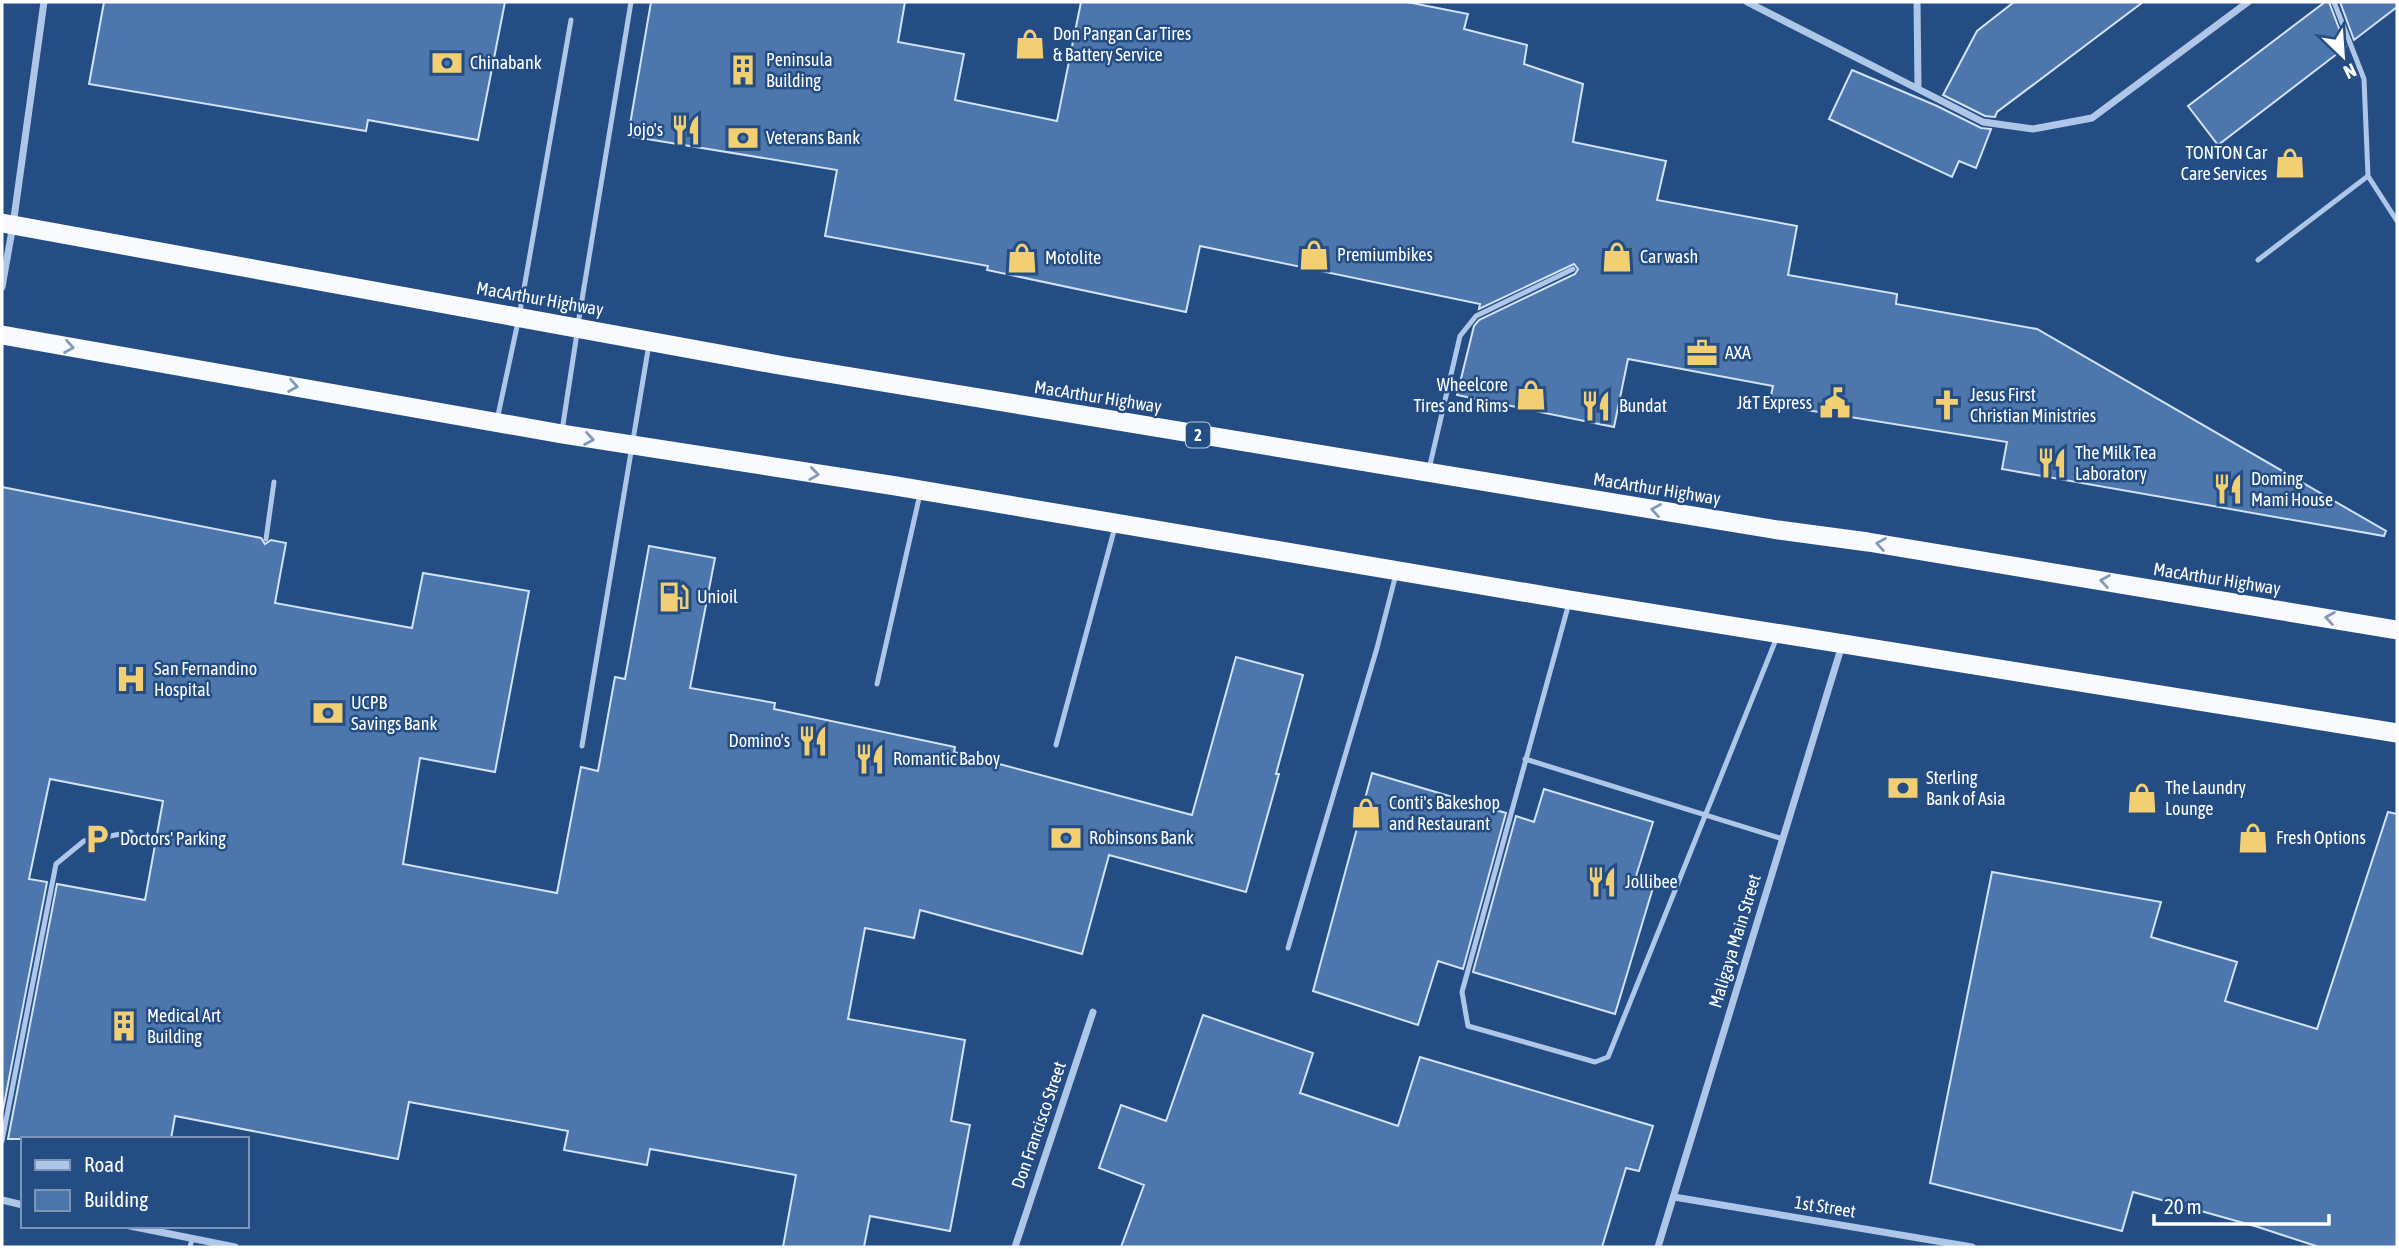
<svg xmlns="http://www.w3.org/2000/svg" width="2399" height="1249" viewBox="0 0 2399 1249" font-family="'Asap Condensed',sans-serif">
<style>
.building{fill:#4d76ac;stroke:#d2e2f6;stroke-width:2}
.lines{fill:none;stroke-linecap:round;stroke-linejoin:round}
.service{stroke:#aec7e8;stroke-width:5}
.minor{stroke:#aec7e8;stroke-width:7}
.trunk{stroke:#f8fafe;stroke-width:19}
.oneway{stroke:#839bbb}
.labels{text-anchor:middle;stroke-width:5;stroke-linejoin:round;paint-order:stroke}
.shield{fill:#244d84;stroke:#bdcada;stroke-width:2}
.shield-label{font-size:16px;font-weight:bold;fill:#fff}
.poi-label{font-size:18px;fill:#fff;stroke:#244d84;text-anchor:start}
.street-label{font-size:18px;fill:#fff;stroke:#244d84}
</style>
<rect width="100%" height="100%" fill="#244d84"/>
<path class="building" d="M104,2H505L478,140L368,120L366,131L89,84Z
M651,2H905L898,42L964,54L955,100L1057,121L1081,2H1407L1468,14L1464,29L1527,45L1524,64L1583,84L1573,142L1666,161L1657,200L1797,226L1788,275L1897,294L1896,304L2037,329L2386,531L2384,536L2002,469L2007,442L1769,404L1773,386L1628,359L1614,427L1457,395L1474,326L1479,320L1575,274L1578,269L1574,264L1479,309L1480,304L1200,246L1186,312L987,270L988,266L825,236L837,170L628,136Z
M2014,2H2143L1997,112L1995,117L1985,116L1943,95L1977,31Z
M2325,2H2329L2346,47L2218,145L2188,106Z
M2340,2H2397V7L2354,40Z
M1852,70L1937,106L1981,128L1991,129L1976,168L1959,161L1952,177L1829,119Z
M2,487L261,538L265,544L271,540L286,543L275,603L412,628L423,573L529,591L495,772L420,758L403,864L557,893L581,767L598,771L615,677L625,679L649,546L715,558L690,688L775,703L774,709L955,747L954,752L1192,815L1236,657L1303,675L1276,774H1279L1246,892L1109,855L1082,954L920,910L914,938L865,928L848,1019L965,1040L951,1121L970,1125L950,1231L870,1216L864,1247H783L796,1175L650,1149L647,1165L564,1150L568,1131L409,1102L398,1159L175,1116L171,1139H8L57,884L145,900L163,801L50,779L29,879L47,882L2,1115Z
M1372,773L1506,813L1463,969L1438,961L1418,1025L1313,991Z
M1544,789L1653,822L1636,876L1655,881L1615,1014L1473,972L1516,816L1534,822Z
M2388,812L2397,814V1247H2319L2258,1227L2133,1192L2122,1231L1930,1183L1992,872L2161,902L2151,937L2237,962L2225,1001L2317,1029Z
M1203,1015L1313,1053L1300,1093L1398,1126L1420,1057L1653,1126L1639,1171L1626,1168L1602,1247H1121L1144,1185L1099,1168L1121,1105L1166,1121Z"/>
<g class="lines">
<path class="service" d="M2334,2L2364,79L2368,176L2397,221
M2258,260L2368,176
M578,324L631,2
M497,420L519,317L571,20
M562,431L577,333
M1429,469L1460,336L1476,316L1573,269
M266,539L274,482
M1569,603L1462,992L1468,1026L1595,1062L1608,1057L1777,637
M877,684L920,494
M1056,745L1115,527
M582,746L649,344
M1525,759L1783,839
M1288,948L1377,648L1396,574
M2,1141L56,864L84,841L131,832
M190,1247L192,1239"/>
<path class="minor" d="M1747,2L1983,122L2033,129L2092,118L2248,2
M1917,2L1918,87
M2,287L13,225L44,2
M1674,1197L1972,1247
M2,1200L23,1205
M130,1226L235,1247
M1015,1247L1093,1012
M1658,1247L1842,645"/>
<path class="trunk" d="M2,223L779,365L1778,530L1868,542L2397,630
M2,335L562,434L896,486L1570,600L2397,733"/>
</g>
<defs><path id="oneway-chevron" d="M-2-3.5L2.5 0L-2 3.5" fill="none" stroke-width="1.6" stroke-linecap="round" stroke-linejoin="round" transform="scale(1.75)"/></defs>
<g class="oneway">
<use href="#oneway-chevron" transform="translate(69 347) rotate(10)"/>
<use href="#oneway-chevron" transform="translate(293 386) rotate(10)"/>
<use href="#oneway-chevron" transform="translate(589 439) rotate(9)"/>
<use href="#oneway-chevron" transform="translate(814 474) rotate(8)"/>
<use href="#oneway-chevron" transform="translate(1656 510) rotate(-171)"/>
<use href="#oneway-chevron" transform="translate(1881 544) rotate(-171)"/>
<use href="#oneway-chevron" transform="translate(2105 581) rotate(-171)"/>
<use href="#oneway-chevron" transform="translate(2330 618) rotate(-171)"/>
</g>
<defs>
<g id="shop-bare" transform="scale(2.415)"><path d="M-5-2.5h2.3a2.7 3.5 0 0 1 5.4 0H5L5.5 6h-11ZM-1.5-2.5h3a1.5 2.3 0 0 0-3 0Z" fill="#f2cf72" stroke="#244d84" stroke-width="2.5" paint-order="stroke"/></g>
<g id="bank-bare" transform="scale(2.415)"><path d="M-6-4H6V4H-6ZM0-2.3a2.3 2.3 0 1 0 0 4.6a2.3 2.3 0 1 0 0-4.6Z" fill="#f2cf72" stroke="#244d84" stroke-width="2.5" paint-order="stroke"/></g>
<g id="building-bare" transform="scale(2.415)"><path d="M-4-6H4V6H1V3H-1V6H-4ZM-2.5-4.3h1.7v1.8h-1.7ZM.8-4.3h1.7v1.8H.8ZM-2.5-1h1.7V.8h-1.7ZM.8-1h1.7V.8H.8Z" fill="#f2cf72" stroke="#244d84" stroke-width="2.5" paint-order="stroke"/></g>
<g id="restaurant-bare" transform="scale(2.415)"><path d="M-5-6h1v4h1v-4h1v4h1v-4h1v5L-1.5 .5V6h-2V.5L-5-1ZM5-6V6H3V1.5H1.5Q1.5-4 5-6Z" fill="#f2cf72" stroke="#244d84" stroke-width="2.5" paint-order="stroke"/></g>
<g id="office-bare" transform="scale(2.415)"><path d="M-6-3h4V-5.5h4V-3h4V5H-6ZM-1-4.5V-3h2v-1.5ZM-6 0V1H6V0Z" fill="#f2cf72" stroke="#244d84" stroke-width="2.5" paint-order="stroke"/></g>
<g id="civic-bare" transform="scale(2.415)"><path d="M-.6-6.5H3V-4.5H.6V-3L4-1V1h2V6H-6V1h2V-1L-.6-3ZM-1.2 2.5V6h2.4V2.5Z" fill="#f2cf72" stroke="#244d84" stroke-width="2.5" paint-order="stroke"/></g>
<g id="church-bare" transform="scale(2.415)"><path d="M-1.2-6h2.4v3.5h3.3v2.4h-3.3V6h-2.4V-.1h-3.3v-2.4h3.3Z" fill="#f2cf72" stroke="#244d84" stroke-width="2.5" paint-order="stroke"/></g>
<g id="fuel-bare" transform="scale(2.415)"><path d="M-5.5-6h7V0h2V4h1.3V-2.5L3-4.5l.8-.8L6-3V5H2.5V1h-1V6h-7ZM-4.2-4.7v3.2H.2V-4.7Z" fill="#f2cf72" stroke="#244d84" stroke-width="2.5" paint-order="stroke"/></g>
<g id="hospital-bare" transform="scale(2.415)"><path d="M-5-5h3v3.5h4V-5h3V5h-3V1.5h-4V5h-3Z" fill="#f2cf72" stroke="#244d84" stroke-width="2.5" paint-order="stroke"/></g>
<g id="parking-bare" transform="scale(2.415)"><path d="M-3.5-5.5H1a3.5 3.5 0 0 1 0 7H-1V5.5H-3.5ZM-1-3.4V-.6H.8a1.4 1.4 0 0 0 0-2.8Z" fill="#f2cf72" stroke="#244d84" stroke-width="2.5" paint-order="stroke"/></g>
</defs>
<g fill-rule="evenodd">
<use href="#shop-bare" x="1030" y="44"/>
<use href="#bank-bare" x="447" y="63"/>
<use href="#building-bare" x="743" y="70"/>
<use href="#restaurant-bare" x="686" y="130"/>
<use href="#bank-bare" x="743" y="138"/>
<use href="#shop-bare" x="2290" y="163"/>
<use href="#shop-bare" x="1314" y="255"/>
<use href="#shop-bare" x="1617" y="257"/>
<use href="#shop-bare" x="1022" y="258"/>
<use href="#office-bare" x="1702" y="353"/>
<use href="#shop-bare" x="1531" y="395"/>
<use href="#civic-bare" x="1835" y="403"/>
<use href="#church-bare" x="1947" y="405"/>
<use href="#restaurant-bare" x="1596" y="406"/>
<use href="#restaurant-bare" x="2052" y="463"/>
<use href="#restaurant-bare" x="2228" y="489"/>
<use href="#fuel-bare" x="674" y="597"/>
<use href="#hospital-bare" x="131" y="679"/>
<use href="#bank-bare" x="328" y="713"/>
<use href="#restaurant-bare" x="813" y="741"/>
<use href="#restaurant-bare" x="870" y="759"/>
<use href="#bank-bare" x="1903" y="788"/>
<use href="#shop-bare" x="2142" y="798"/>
<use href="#shop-bare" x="1366" y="813"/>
<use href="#bank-bare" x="1066" y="838"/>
<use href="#shop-bare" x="2253" y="838"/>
<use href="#parking-bare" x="97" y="839"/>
<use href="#restaurant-bare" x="1602" y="882"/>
<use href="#building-bare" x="124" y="1026"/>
</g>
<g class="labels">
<rect class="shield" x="1186" y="422.5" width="24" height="25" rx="5"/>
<g class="shield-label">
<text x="1198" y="441">2</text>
</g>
<g class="poi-label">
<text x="1053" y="40">Don Pangan Car Tires<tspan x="1053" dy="21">&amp; Battery Service</tspan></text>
<text x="766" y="66">Peninsula<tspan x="766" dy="21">Building</tspan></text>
<text x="470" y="69">Chinabank</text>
<text x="663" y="136" text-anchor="end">Jojo's</text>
<text x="766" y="144">Veterans Bank</text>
<text x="2267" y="159" text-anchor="end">TONTON Car<tspan x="2267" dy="21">Care Services</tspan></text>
<text x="1337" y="261">Premiumbikes</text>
<text x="1640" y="263">Car wash</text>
<text x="1045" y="264">Motolite</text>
<text x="1725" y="359">AXA</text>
<text x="1508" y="391" text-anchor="end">Wheelcore<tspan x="1508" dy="21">Tires and Rims</tspan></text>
<text x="1970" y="401">Jesus First<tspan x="1970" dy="21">Christian Ministries</tspan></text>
<text x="1812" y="409" text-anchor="end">J&amp;T Express</text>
<text x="1619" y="412">Bundat</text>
<text x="2075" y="459">The Milk Tea<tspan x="2075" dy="21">Laboratory</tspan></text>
<text x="2251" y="485">Doming<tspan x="2251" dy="21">Mami House</tspan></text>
<text x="697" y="603">Unioil</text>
<text x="154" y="675">San Fernandino<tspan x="154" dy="21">Hospital</tspan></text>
<text x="351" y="709">UCPB<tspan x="351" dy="21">Savings Bank</tspan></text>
<text x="790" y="747" text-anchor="end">Domino's</text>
<text x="893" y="765">Romantic Baboy</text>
<text x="1926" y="784">Sterling<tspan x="1926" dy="21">Bank of Asia</tspan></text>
<text x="2165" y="794">The Laundry<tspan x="2165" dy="21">Lounge</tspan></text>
<text x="1389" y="809">Conti's Bakeshop<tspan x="1389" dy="21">and Restaurant</tspan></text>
<text x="1089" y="844">Robinsons Bank</text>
<text x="2276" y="844">Fresh Options</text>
<text x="120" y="845">Doctors' Parking</text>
<text x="1625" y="888">Jollibee</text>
<text x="147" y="1022">Medical Art<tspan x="147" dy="21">Building</tspan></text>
</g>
<g class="street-label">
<text transform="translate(540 299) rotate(10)" y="6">MacArthur Highway</text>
<text transform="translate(1098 397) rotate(9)" y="6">MacArthur Highway</text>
<text transform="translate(1657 489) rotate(9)" y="6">MacArthur Highway</text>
<text transform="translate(2217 579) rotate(9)" y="6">MacArthur Highway</text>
<text transform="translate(1735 941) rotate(-73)" y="6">Maligaya Main Street</text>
<text transform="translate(1039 1125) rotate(-71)" y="6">Don Francisco Street</text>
<text transform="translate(1825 1207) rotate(9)" y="6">1st Street</text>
</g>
</g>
<rect width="2399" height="1249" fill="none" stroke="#ffffff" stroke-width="7"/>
<rect x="21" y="1137" width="228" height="91" fill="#244d84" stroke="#7c94b5" stroke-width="2"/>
<rect x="35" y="1160" width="35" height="10" fill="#aec7e8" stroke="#7c94b5" stroke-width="2"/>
<text x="84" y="1172" font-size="21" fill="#ffffff">Road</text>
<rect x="35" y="1190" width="35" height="21" fill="#4d76ac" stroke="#7c94b5" stroke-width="2"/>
<text x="84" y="1207" font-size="21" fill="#ffffff">Building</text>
<g transform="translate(2343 56) rotate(155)" stroke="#244d84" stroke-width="5" paint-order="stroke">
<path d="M0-5L12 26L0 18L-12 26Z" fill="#ffffff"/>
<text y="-10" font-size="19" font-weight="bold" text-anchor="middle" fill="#ffffff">N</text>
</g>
<path d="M2154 1214v10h175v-10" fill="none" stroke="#ffffff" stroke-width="3.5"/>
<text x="2164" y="1214" font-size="21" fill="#ffffff" stroke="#244d84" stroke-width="5" paint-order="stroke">20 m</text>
</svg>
